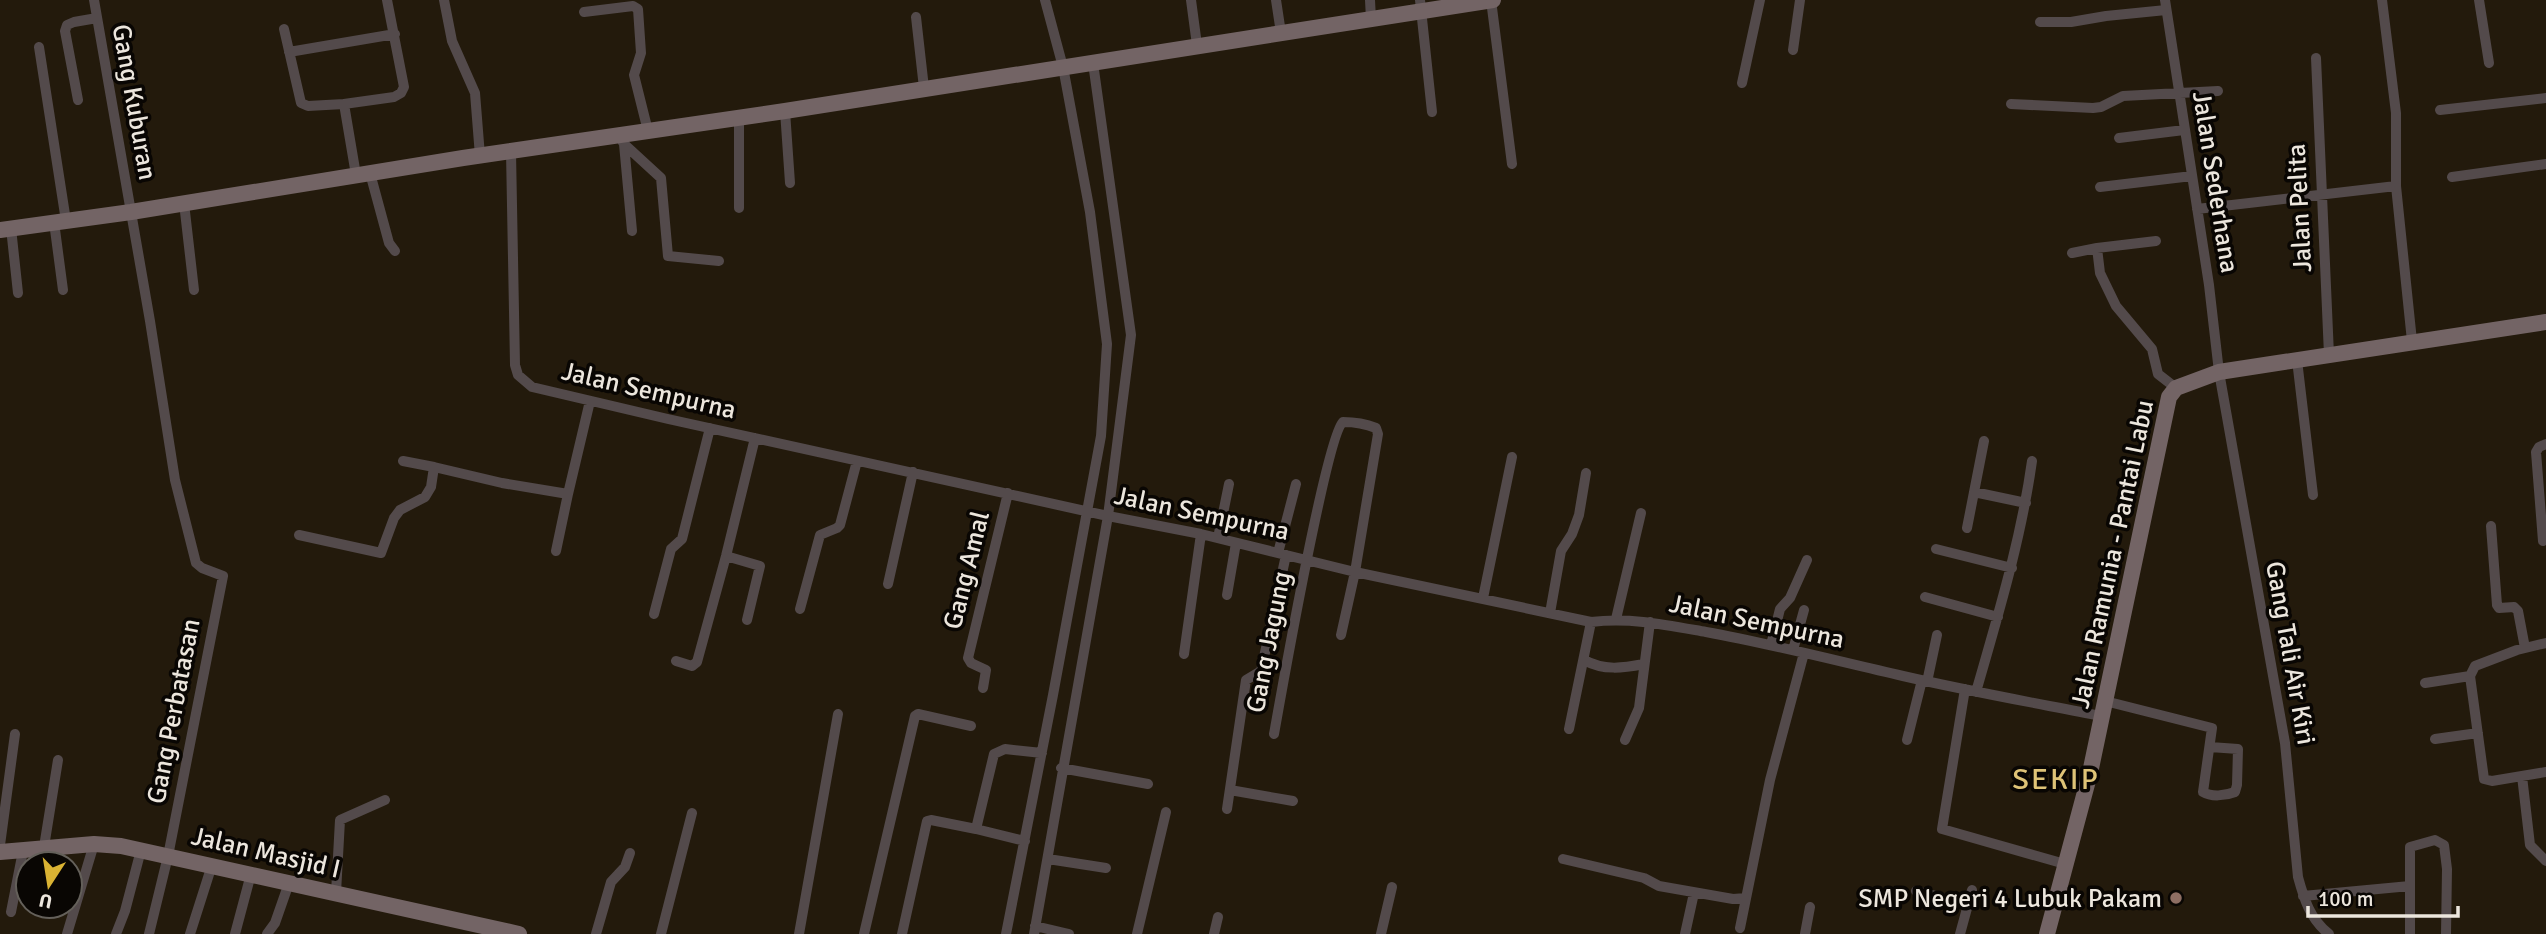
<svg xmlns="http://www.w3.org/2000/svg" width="2546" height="934" viewBox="0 0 2546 934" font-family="Signika,sans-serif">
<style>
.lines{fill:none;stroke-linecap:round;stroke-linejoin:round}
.street{stroke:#534a4b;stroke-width:10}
.secondary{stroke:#736465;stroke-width:16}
.education-dot{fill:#8d6e63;stroke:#090603;stroke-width:2.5}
.labels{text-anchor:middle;stroke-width:7;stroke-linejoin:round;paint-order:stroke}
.street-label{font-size:26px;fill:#ece6dd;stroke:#090603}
.poi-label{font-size:26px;fill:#ece6dd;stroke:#090603;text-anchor:end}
.quarter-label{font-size:30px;letter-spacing:2px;fill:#dec377;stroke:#090603}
</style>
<rect width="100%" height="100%" fill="#231a0c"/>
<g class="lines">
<path class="street" d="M94,0L150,321L175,480L196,563L202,568L223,576L168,856L149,934
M444,0L452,41L475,93L480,156
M1191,0L1197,45
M1276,0L1281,33
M1370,0L1371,19
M1420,0L1432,112
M1491,0L1512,164
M2165,0L2209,285L2219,372L2285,743L2298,877C2304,899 2310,919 2329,934
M2382,0L2396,113V186L2412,341
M2479,0L2489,63
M584,12L633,6L638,9L641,53L634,75L648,131
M916,17L924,88
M2040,22H2071L2106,16L2166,10
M284,29L301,103L308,106L344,104
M39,47L66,221
M1793,50L1800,0
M289,52L395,34
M2316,58L2329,355
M1742,83L1760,0
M78,100L65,31L67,25L74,22L97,18
M2011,104L2093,108L2101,107L2123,96L2218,91
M2440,110L2546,98
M785,111L790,183
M739,117V208
M619,135L624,144L661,178L668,256L719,261
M2119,138L2184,130
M624,144L632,231
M511,152L515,365L518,375L532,387L668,419L1108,516L1201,534L1355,572L1591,622C1630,617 1667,625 1706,632C1772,644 1837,661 1903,676C1968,691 2035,703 2101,716
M370,173L389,243L395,251
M356,175L344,104L394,97L401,93L404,87L387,0
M2452,177L2546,164
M2100,187L2192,176
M184,203L194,290
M2197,209L2396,186
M54,222L63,290
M11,228L18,293
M2097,248L2100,273L2116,306L2152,349L2158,374L2176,388
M2072,253L2097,248L2156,241
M2297,360L2313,495
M403,461L434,467
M1974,492L2026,503
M2491,526L2497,605L2499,608L2514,607L2518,611L2525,648
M1967,528L1984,441
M299,535L381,553L394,518L400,510L425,497L431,487L434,467L502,483L568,494L590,401
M1218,538L1229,484
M2543,541L2536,452L2539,447L2546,444
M1936,549L2012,568
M556,551L568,494
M1278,553L1296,484
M726,556L760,566L747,620
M888,584L913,472
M1227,595L1236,543
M1925,597L1998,617
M1483,598L1512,457
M800,609L820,535L837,528L840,525L857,461
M1550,613L1561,551L1572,534L1579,515L1586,473
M654,614L671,549L682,539L710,428
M1616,619L1641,513
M2546,643L2517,650L2475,666L2470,676L2484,779L2492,781L2546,772
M1771,645L1780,609L1790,598L1807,560
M1793,650L1804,610
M1184,654L1201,534
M1584,660C1604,671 1623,668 1644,664
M676,661L692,666L697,662L726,556L755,438
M1927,682L1937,635
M2425,683L2470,676
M983,688L986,670L971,663L968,658L1008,493
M1965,689L1942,829L2065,864
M1976,692C1998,615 2021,540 2032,461
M2105,701L2212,728L2203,792C2211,797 2225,796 2235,792L2237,785L2238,749L2210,747
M1569,729L1591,622
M1274,734C1281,695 1327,434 1343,422C1354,422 1366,424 1376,428L1378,434L1355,572L1341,635
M2435,739L2478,733
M1625,740L1639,708L1650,622
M1907,740L1922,680
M1061,768L1148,784
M2522,776L2530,845L2546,861
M1230,790L1293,801
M1227,809L1246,680L1261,671L1286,555
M976,829L1025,841
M0,845L15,734
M44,847L58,760
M1048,859L1106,868
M1563,859L1644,878L1659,886L1733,899L1746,898
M1916,891L1968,904
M336,893L340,820L385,800
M2303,896L2410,886
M11,912L23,851
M1035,926L1069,934
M1740,928L1770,780L1804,653
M67,934L94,844
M116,934L125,911L141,850
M190,934L212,865
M235,934L251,874
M267,934L275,923L289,883
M596,934L611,882L625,867L630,853
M661,934L692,813
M799,934L838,714
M864,934L915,716L918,714L971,726
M902,934L927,821L931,820L976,829L994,754L1005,749L1042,753
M1006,934L1053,695L1101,436L1107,344L1090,212L1063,67L1045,0
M1034,934L1108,516L1131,335L1093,63
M1137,934L1166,812
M1214,934L1218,917
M1381,934L1392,887
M1685,934L1694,893
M1805,934L1810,907
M1960,934L1972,890
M2410,934V847L2435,840L2444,845L2447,869L2446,934"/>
<path class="secondary" d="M0,230L131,212L463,158L785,111L1493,0
M0,852L94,844L121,846L519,934
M2047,934L2090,773L2169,397L2176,388L2219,372L2546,322"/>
</g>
<circle class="education-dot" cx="2176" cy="898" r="7"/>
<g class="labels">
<g class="street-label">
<text transform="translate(135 102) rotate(80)" y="9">Gang Kuburan</text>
<text transform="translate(2216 182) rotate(81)" y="9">Jalan Sederhana</text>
<text transform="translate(2299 208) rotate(-93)" y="9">Jalan Pelita</text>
<text transform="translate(649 390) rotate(13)" y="9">Jalan Sempurna</text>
<text transform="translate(1202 513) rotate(12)" y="9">Jalan Sempurna</text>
<text transform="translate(2112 554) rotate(-78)" y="9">Jalan Ramunia - Pantai Labu</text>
<text transform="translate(966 570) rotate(-76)" y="9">Gang Amal</text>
<text transform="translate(1757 621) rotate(12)" y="9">Jalan Sempurna</text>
<text transform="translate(1268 642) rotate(-79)" y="9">Gang Jagung</text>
<text transform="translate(2291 653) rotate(80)" y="9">Gang Tali Air Kiri</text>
<text transform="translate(173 711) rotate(-79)" y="9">Gang Perbatasan</text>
<text transform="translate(266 852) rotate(13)" y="9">Jalan Masjid I</text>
</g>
<g class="poi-label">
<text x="2162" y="907">SMP Negeri 4 Lubuk Pakam</text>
</g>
<g class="quarter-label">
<text x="2056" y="789">SEKIP</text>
</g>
</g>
<g transform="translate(49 885) rotate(192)"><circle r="33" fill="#090603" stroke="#64605a" stroke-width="2"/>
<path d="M0-5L12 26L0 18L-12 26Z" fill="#dab333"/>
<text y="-10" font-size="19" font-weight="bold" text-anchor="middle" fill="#ece6dd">U</text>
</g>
<path d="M2308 906v10h150v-10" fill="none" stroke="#ece6dd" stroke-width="3.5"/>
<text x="2318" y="906" font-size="21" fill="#ece6dd" stroke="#090603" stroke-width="5" paint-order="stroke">100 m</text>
</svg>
